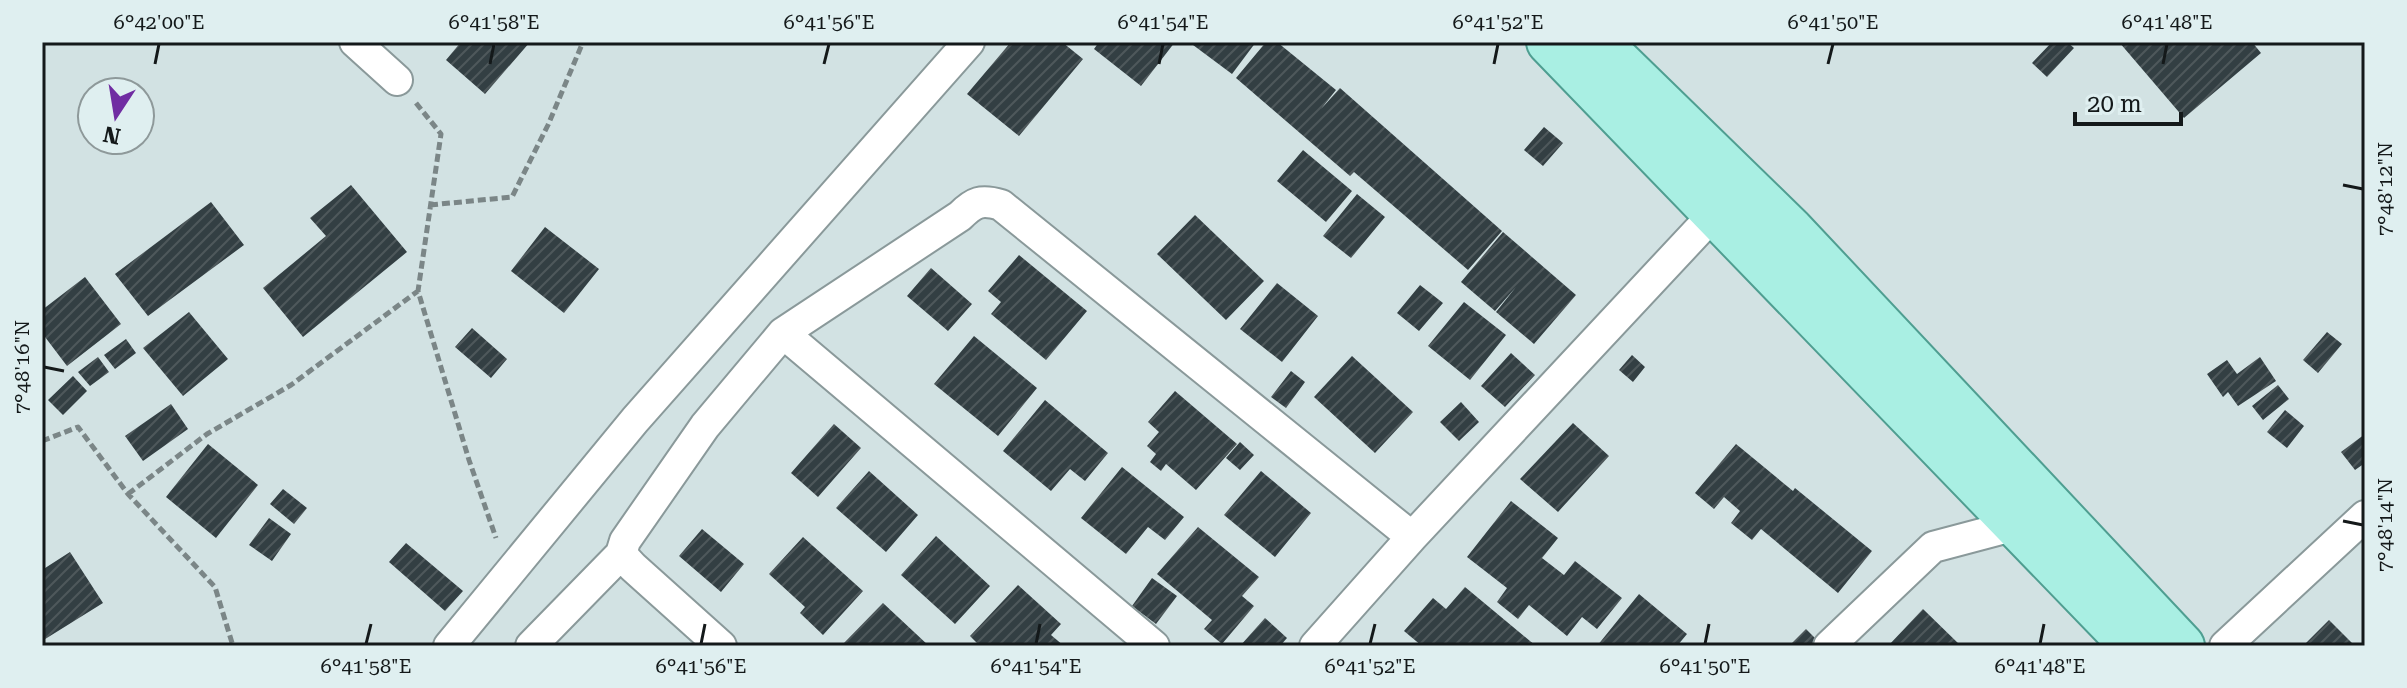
<svg xmlns="http://www.w3.org/2000/svg" width="2407" height="688" viewBox="0 0 2407 688" font-family="'Roboto Serif',serif">
<style>
.building{fill:url(#building-hatch)}
.lines{fill:none;stroke-linecap:round;stroke-linejoin:round}
.street-casing{stroke:#8a999a;stroke-width:34}
.primary-casing{stroke:#4f9e91;stroke-width:48}
.path{stroke:#7b8687;stroke-width:5;stroke-dasharray:8 4;stroke-linecap:butt}
.street{stroke:#fff;stroke-width:30}
.primary{stroke:#a9efe3;stroke-width:44}
.ticks{fill:none;stroke:#14191a;stroke-width:3}
.neatline{fill:none;stroke:#14191a;stroke-width:3}
.ticks-label{font-size:20px;text-anchor:middle;fill:#14191a}
</style>
<defs>
<pattern id="building-hatch" width="6" height="6" patternUnits="userSpaceOnUse" patternTransform="scale(2)"><rect width="6" height="6" fill="#333f43"/><path d="M-1 1l2-2M0 6l6-6M5 7l2-2" fill="none" stroke="#4e585b"/></pattern>
</defs>
<rect width="100%" height="100%" fill="#d2e2e3"/>
<path class="building" d="M461,42H530L485,94L446,60Z
M1011,42H1062L1083,59L1019,136L967,94Z
M1099,42H1175L1141,86L1094,49Z
M1189,42H1256L1232,74Z
M1266,42H1277L1336,90L1321,109L1340,88L1502,231L1468,270L1354,172L1350,176L1236,78Z
M2052,42H2067L2074,48L2047,77L2032,63Z
M2119,42H2252L2261,53L2184,118Z
M1544,127L1563,143L1543,166L1524,150Z
M1303,150L1352,191L1326,222L1277,181Z
M351,185L407,252L303,337L263,288L326,236L310,218Z
M1357,194L1385,217L1351,258L1323,236Z
M211,202L244,245L148,316L115,274Z
M1195,215L1264,281L1226,320L1157,254Z
M545,227L599,269L564,313L511,271Z
M1503,232L1576,295L1534,344L1496,312L1516,287L1495,311L1461,282Z
M1019,255L1087,311L1046,360L991,314L1001,302L988,291Z
M931,268L972,304L948,331L907,296Z
M85,277L121,324L67,366L42,333V310Z
M1277,283L1318,316L1282,362L1240,329Z
M1420,285L1443,303L1419,331L1397,313Z
M1464,302L1506,335L1470,380L1428,346Z
M189,312L228,359L183,396L143,348Z
M472,328L507,359L491,378L455,347Z
M2327,332L2342,344L2318,373L2303,360Z
M974,336L1037,388L998,436L934,384Z
M126,339L136,353L115,369L104,355Z
M1511,353L1535,375L1505,407L1481,386Z
M1632,355L1645,367L1633,382L1619,370Z
M1352,356L1413,412L1375,453L1314,397Z
M98,357L109,372L90,386L78,372Z
M2260,357L2276,381L2238,406L2228,392L2223,397L2207,374L2227,360L2237,374Z
M1291,371L1305,382L1286,408L1271,397Z
M73,376L87,391L63,415L48,400Z
M2278,385L2289,399L2263,420L2252,406Z
M1175,391L1237,444L1196,490L1166,464L1161,471L1150,462L1156,454L1147,446L1159,432L1148,422Z
M1045,400L1108,453L1085,481L1070,469L1051,491L1003,451Z
M1461,402L1479,422L1459,441L1440,422Z
M171,404L188,429L143,461L125,436Z
M2285,410L2304,426L2287,448L2267,432Z
M1573,423L1609,456L1558,512L1520,479Z
M834,424L861,448L818,497L791,473Z
M2365,434V463L2355,470L2341,452Z
M1240,442L1254,455L1240,470L1226,458Z
M208,444L258,485L216,538L166,497Z
M1736,444L1793,491L1795,488L1872,551L1838,593L1761,529L1752,540L1731,523L1740,511L1724,497L1714,509L1695,493Z
M1122,467L1184,517L1165,540L1148,527L1126,554L1081,518Z
M869,471L918,515L886,552L836,508Z
M1261,471L1311,513L1275,557L1224,515Z
M283,489L307,508L294,524L270,504Z
M1511,501L1558,538L1542,558L1564,575L1575,561L1622,598L1597,629L1582,617L1567,636L1529,605L1518,619L1497,602L1507,588L1467,557Z
M269,518L291,534L272,561L249,545Z
M1198,527L1259,577L1242,596L1254,606L1222,644L1204,629L1212,620L1157,574Z
M702,529L744,564L721,592L679,556Z
M936,536L990,586L955,624L901,575Z
M803,537L863,591L823,635L800,613L805,607L769,574Z
M406,543L463,591L445,611L389,562Z
M70,552L103,603L42,641V570Z
M1152,578L1177,596L1156,624L1132,606Z
M1018,585L1061,624L1051,635L1064,646H980L970,636Z
M1465,587L1536,646H1422L1404,631L1433,598L1446,609Z
M1639,594L1687,634L1677,646H1597Z
M883,603L929,646L843,644Z
M1923,609L1961,646H1888Z
M1265,618L1287,638L1280,646H1240Z
M2329,620L2355,646H2303Z
M1806,629L1818,641L1812,646H1789Z"/>
<g class="lines">
<g class="street-casing">
<path id="street" d="M355,42L397,80
M783,333L1154,646
M449,646L635,420L969,42
M531,646L621,554
M721,646L633,567L621,554L625,541L705,426L783,333L960,216C974,202 981,199 1001,205L1412,537
M1315,646L1412,537L1726,201
M1829,646L1933,547L2016,525
M2225,646L2365,516"/>
</g>
<g class="primary-casing">
<path id="primary" d="M1549,42L2133,646
M1598,42L1791,230L2182,646"/>
</g>
<path class="path" d="M416,103L441,134L418,291L469,460L496,538
M430,205L512,197L548,125L583,42
M42,441L78,427L128,494L215,587L233,646
M128,494L207,434L291,385L418,291"/>
<use href="#street" class="street"/>
<use href="#primary" class="primary"/>
</g>
<path class="ticks" d="M155,64L159,44M490,64L494,44M824,64L829,44M1159,64L1163,44M1494,64L1498,44M1828,64L1833,44M2163,64L2167,44M2343,185L2363,189M44,367L64,371M2343,521L2363,525M366,644L371,624M701,644L705,624M1036,644L1040,624M1370,644L1375,624M1705,644L1709,624M2040,644L2044,624"/>
<rect width="2407" height="688" fill="none" stroke="#dfeff0" stroke-width="88"/>
<g transform="translate(116 116) rotate(192)"><circle r="38" fill="#dfeff0" stroke="#8e999a" stroke-width="2"/>
<path d="M0-6L14 30L0 20L-14 30Z" fill="#702da2"/>
<text y="-12" font-size="22" font-weight="bold" text-anchor="middle" fill="#14191a">N</text>
</g>
<path d="M2075 112v12h106v-12" fill="none" stroke="#14191a" stroke-width="4"/>
<text x="2087" y="112" font-size="24" fill="#14191a" stroke="#dfeff0" stroke-width="6" paint-order="stroke">20 m</text>
<rect x="44" y="44" width="2319" height="600" class="neatline"/>
<g class="ticks-label">
<text x="159" y="29">6°42'00"E</text>
<text x="494" y="29">6°41'58"E</text>
<text x="829" y="29">6°41'56"E</text>
<text x="1163" y="29">6°41'54"E</text>
<text x="1498" y="29">6°41'52"E</text>
<text x="1833" y="29">6°41'50"E</text>
<text x="2167" y="29">6°41'48"E</text>
<text transform="translate(2385 189) rotate(-90)" y="7">7°48'12"N</text>
<text transform="translate(22 367) rotate(-90)" y="7">7°48'16"N</text>
<text transform="translate(2385 525) rotate(-90)" y="7">7°48'14"N</text>
<text x="366" y="673">6°41'58"E</text>
<text x="701" y="673">6°41'56"E</text>
<text x="1036" y="673">6°41'54"E</text>
<text x="1370" y="673">6°41'52"E</text>
<text x="1705" y="673">6°41'50"E</text>
<text x="2040" y="673">6°41'48"E</text>
</g>
</svg>
